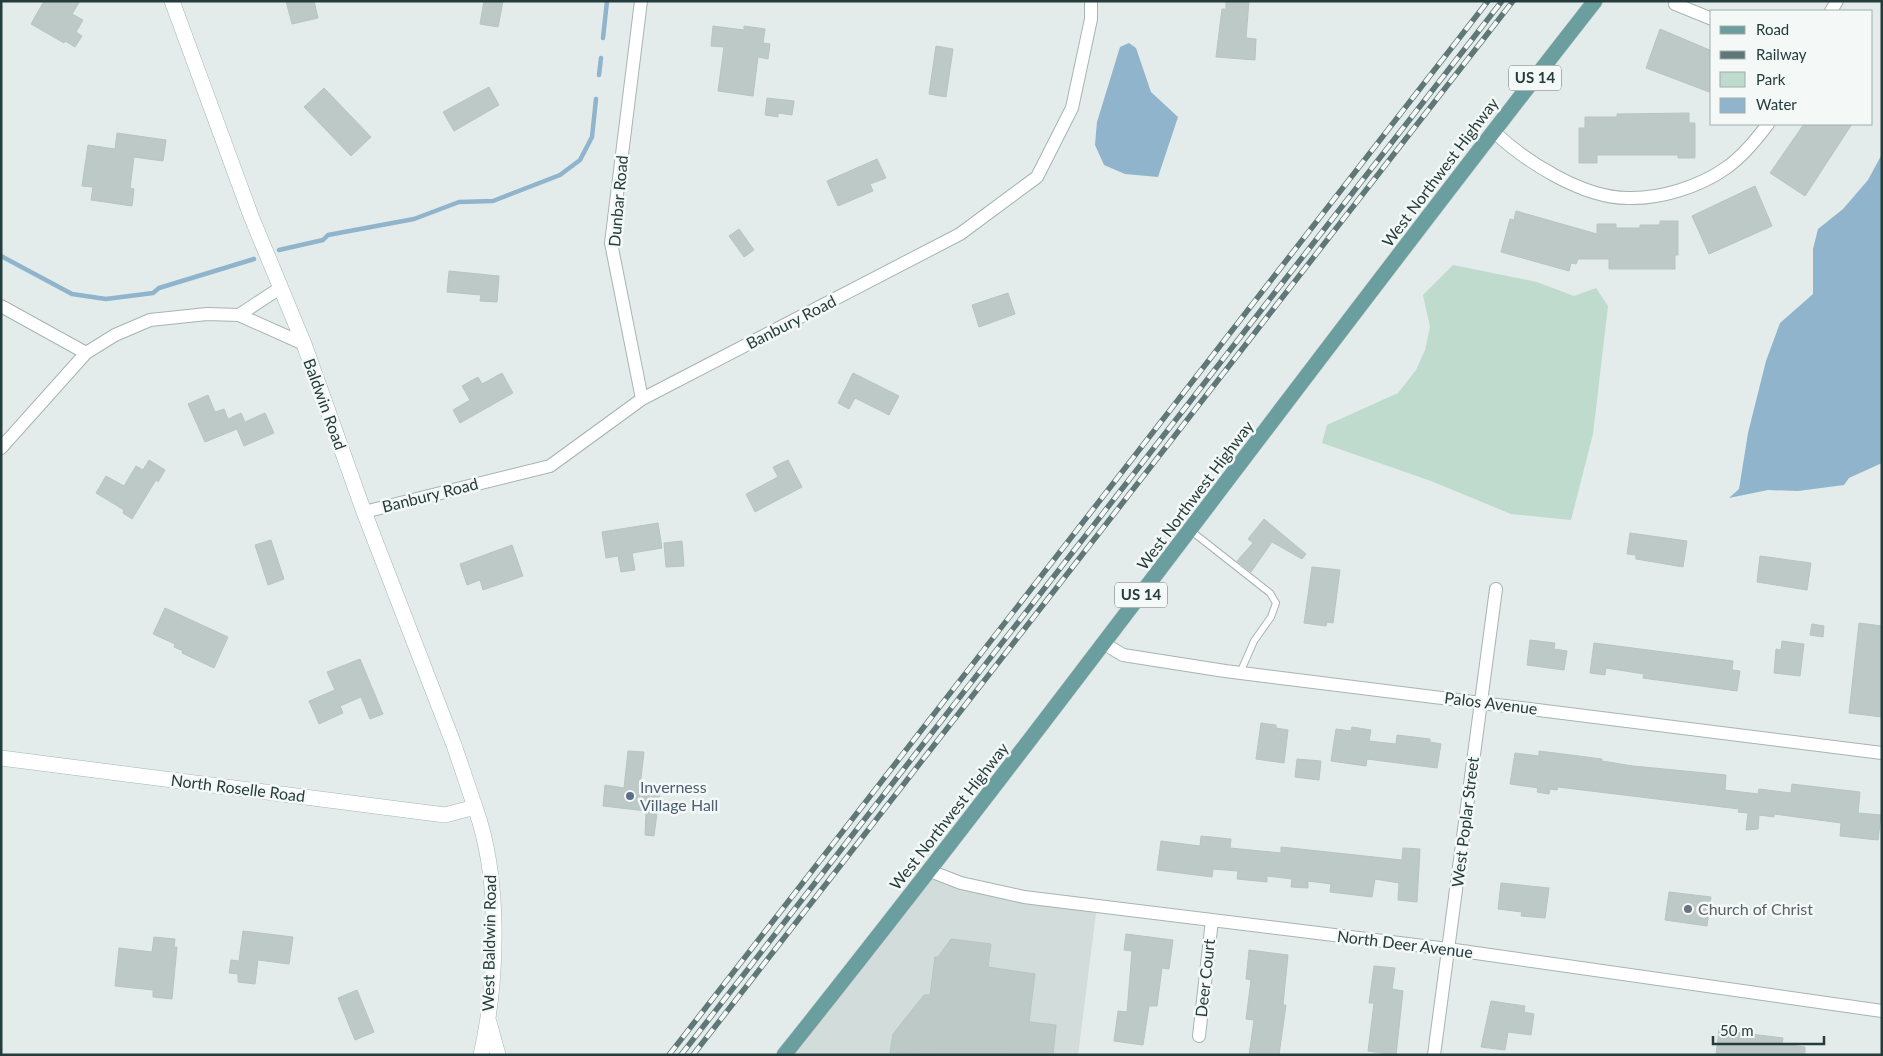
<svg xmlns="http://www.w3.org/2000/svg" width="1883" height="1056" viewBox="0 0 1883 1056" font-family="Lato,sans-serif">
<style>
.built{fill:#d2dcda}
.green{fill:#bedbcd}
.water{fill:#90b4cc}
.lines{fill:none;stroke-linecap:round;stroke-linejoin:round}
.stream{stroke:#90b4cc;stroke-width:4.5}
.building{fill:#bcc9c7;stroke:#b6c5c3}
.service-casing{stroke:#a6b4b2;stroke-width:8}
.minor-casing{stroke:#a6b4b2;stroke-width:14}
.tertiary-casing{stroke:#a6b4b2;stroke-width:16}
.secondary-casing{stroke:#a2b7b5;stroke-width:16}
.primary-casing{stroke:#c2c8c8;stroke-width:16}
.service{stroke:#fff;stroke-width:6}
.minor{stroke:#fff;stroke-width:12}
.tertiary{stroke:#fff;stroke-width:15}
.secondary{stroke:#fff;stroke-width:15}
.primary{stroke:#6b9e9e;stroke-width:15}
.rail-casing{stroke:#5f7777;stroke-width:5.5}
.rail{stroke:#f4f9f7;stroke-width:4;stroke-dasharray:11;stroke-linecap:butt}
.service-dot{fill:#5c6f8a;stroke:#f4f9f7;stroke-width:2}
.worship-dot{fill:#6b7280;stroke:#f4f9f7;stroke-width:2}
.labels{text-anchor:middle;stroke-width:5;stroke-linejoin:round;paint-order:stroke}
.shield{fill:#f4f9f7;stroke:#627573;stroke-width:1}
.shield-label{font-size:15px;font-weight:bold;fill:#243c3b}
.street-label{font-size:16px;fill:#243c3b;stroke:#f4f9f7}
.service-label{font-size:16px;fill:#4e5e75;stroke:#f4f9f7;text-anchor:start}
.worship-label{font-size:16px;fill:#5b616d;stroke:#f4f9f7;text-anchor:start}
</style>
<rect width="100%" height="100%" fill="#e3ecea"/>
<path class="built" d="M930,871L1097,906L1078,1055H784Z"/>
<path class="green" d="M1453,265L1537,282L1574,296L1596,288L1608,306L1593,434L1571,520L1511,514L1431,481L1322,443L1327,425L1398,393L1416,370L1425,350L1430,327L1423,295Z"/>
<path class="water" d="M1129,43L1136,48L1151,92L1178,117L1158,177L1125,174L1104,165L1095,145L1097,122L1120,47Z
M1882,154V463L1849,478L1844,485L1798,491L1768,490L1729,498L1739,489L1748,433L1766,361L1780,323L1813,294V249L1818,229L1843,209L1868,180Z"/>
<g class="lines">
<path class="stream" d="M603,38L607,1
M599,75L601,58
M279,250L323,240L328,235L414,219L459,202L493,201L560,175L580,160L592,137L596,99
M1,256L72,294L106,299L153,293L159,288L254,259"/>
</g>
<path class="building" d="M44,1H80L72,14L83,20L76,32L82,36L75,47L65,41L64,43L31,24Z
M286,1H314L318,18L292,24Z
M484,1H503L498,27L480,24Z
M1226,1H1249L1246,38L1256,39L1255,60L1216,57L1222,9H1226Z
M713,26L744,30V26L765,29L763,43L770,44L768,59L758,57L753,96L718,91L724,47L711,46Z
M1660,29L1712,51V93L1646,68Z
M936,46L953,49L946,97L929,94Z
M489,87L499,105L454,131L443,112Z
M324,88L371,137L351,156L304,107Z
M767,98L794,101L792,115L778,113V117L765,115Z
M1689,113V123H1695V158H1678V155H1597V163H1579V128H1585V117H1617V114Z
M1804,124H1852L1805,196L1770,173Z
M117,133L166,140L163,161L134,157L130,188L134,189L132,206L91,200L93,187L82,186L88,145L115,149Z
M877,159L886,178L870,184L873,191L838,206L827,181Z
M1755,186L1772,226L1709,254L1692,216Z
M1516,211L1597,234V224H1616V228H1640V225H1660V221H1678V255H1675V269H1609V259H1578L1576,264L1571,263L1569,271L1501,252L1510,219L1514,220Z
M739,229L754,250L744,257L729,236Z
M449,271L499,276L497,302L480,301L481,295L447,292Z
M1008,293L1015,314L979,327L972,305Z
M502,373L513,393L460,423L453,410L470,400L462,386L478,377L482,384Z
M853,373L899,396L889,415L855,398L849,409L838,403Z
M208,395L215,412L224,409L228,419L241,413L245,422L265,413L274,433L244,446L237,429L205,442L188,404Z
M149,460L165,470L158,482L156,480L132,519L123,513L124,510L96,493L106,476L124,486L136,466L143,470Z
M788,460L802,487L755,512L746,494L778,477L773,467Z
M1264,519L1306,554L1302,559L1272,542L1251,572L1237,561L1253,543L1248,539Z
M658,523L662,548L632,553L635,570L621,572L618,556L606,558L602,532Z
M1630,533L1687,541L1683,567L1636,559V555L1627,554Z
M271,540L284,579L268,585L255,545Z
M682,541L684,566L666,567L664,543Z
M512,545L523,576L483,590L480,580L467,585L460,564Z
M1760,556L1811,563L1807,590L1757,582Z
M1312,567L1340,570L1333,623L1327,622L1326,626L1304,623Z
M165,608L228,637L214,668L182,653L183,651L174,647L175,644L153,634Z
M1859,623L1882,626V717L1849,713Z
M1812,624L1824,626L1823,637L1810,635Z
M1530,640L1555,643L1554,649L1567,651L1564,670L1527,665Z
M1782,641L1804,644L1800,676L1774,673L1776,649L1781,650Z
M1594,643L1733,661L1732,670L1740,671L1737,691L1643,678L1644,674L1606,668L1605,675L1590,673Z
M360,659L383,714L370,719L361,697L340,706L343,713L319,724L309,701L335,690L327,672Z
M1261,723L1276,725V728L1288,730L1284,763L1256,759Z
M1352,727L1371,730L1369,741L1396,744L1397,735L1430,739V742L1441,744L1437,768L1367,759L1366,766L1331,761L1336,729L1351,731Z
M628,751L644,752L640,787L660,790L654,836L645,835L646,811L603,806L605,785L624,788Z
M1539,751L1602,759V761L1633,766L1726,775L1725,790L1758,794L1759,789L1791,793L1792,784L1860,792L1858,813L1881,815L1878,840L1840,836L1841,823L1774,814V817L1759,815L1758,829L1746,830L1748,813L1738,812L1739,809L1558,787L1557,790L1550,789L1549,794L1537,792L1538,788L1510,784L1515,753L1539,756Z
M1297,759L1321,761L1319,780L1295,777Z
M1201,836L1231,839L1230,848L1281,853V847L1402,860L1403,848L1420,849L1417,902L1398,900L1399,883L1375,879L1372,897L1330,892L1331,884L1308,881V888L1291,887L1292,879L1267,876V882L1237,879L1238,871L1213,869L1212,877L1157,870L1161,841L1200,846Z
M1501,883L1549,888L1545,918L1521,916L1522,912L1498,909Z
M1669,892L1711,897L1707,926L1665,920Z
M243,931L293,937L289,964L258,960L255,984L238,982V974L229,973L231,960L239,961Z
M1126,934L1173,940L1169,969L1162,968L1157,1006H1149L1143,1045L1114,1041L1118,1011L1127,1012L1132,951L1124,950Z
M154,937L175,939L174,947H177L172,999L153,997V990L115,986L119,948L152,952Z
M951,939L991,944L988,967L1035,974L1029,1022L1056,1025L1053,1055L890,1053L893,1034L924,995H930L935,957H938Z
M1249,950L1288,955L1283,1005H1286L1279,1055H1249L1254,1020L1246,1019L1251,980L1246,979Z
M1374,966L1395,968L1392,989L1403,991L1396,1055L1368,1051L1374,1003H1369Z
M357,990L374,1032L355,1040L338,998Z
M1491,1001L1525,1006L1524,1012L1534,1014L1531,1035L1508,1032L1505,1050L1481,1047Z
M1719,1030L1783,1038L1782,1044L1805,1047V1055H1716Z"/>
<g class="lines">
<g class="service-casing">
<path id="service" d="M1190,530L1270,593L1276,603L1271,617L1254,641L1240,673"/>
</g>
<g class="minor-casing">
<path id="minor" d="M641,1L611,243L642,399
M1675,4L1712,19
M1831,11L1837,1
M1493,131C1525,161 1582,198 1628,198C1660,199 1699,187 1726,168C1742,157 1756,140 1768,124
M1,306L86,353
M239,315L280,288
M1,448L86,353L115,335L150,320L207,314L239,315L304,344
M364,512L550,466L642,399L960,234L1037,177L1072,108L1091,19V1
M1103,643L1123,655L1225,671L1882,753
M930,871L961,883L1024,897L1448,949L1882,1011
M1199,1036L1212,920
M1434,1055L1496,589"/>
</g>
<g class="tertiary-casing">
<path id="tertiary" d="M172,1L251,216L304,344L364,512L454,745L475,807"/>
</g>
<g class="secondary-casing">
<path id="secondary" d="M1,758L445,815L475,807C501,879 498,980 481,1055
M489,1022L498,1055"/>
</g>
<g class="primary-casing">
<path id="primary" d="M784,1055C1060,709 1321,350 1595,1"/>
</g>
<use href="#service" class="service"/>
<use href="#minor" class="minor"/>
<use href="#tertiary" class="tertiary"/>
<use href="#secondary" class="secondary"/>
<use href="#primary" class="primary"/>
<g class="rail-casing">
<path id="rail" d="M669,1055L1488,1
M681,1055L1502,1
M693,1055L1513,1"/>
</g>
<use href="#rail" class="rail"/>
</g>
<circle class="service-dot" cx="630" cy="796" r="5"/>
<circle class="worship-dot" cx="1688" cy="909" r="5"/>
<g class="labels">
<g class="shield">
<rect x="1509" y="65.5" width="52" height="25" rx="4"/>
<rect x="1115" y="582.5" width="52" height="25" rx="4"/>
</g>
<g class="shield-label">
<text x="1535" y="83">US 14</text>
<text x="1141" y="600">US 14</text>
</g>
<g class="street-label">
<text transform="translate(1440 172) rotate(-53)" y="6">West Northwest Highway</text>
<text transform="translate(618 201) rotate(-85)" y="6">Dunbar Road</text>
<text transform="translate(791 322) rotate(-27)" y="6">Banbury Road</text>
<text transform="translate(325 404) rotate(70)" y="6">Baldwin Road</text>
<text transform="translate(430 495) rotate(-14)" y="6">Banbury Road</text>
<text transform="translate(1195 495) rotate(-53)" y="6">West Northwest Highway</text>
<text transform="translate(1491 703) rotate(7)" y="6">Palos Avenue</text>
<text transform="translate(238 788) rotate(7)" y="6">North Roselle Road</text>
<text transform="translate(949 816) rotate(-52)" y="6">West Northwest Highway</text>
<text transform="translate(1465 822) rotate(-83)" y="6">West Poplar Street</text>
<text transform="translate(489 943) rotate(-89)" y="6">West Baldwin Road</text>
<text transform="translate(1405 944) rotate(7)" y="6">North Deer Avenue</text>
<text transform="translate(1205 978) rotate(-84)" y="6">Deer Court</text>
</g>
<g class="service-label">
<text x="640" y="793">Inverness<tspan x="640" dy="18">Village Hall</tspan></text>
</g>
<g class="worship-label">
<text x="1698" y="915">Church of Christ</text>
</g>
</g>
<rect width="1883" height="1056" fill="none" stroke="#243c3b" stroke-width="5"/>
<rect x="1710" y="10" width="162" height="115" fill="#f4f9f7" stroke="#a1adac"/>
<rect x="1720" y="26" width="25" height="8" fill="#6b9e9e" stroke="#a1adac"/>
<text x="1756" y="35" font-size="15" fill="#243c3b">Road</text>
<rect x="1720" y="51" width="25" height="8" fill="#5f7777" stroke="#a1adac"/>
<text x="1756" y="60" font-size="15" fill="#243c3b">Railway</text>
<rect x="1720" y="72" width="25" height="15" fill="#bedbcd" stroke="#a1adac"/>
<text x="1756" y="85" font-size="15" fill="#243c3b">Park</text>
<rect x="1720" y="98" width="25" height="15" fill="#90b4cc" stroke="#a1adac"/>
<text x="1756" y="110" font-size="15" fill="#243c3b">Water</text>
<path d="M1713 1036v8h111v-8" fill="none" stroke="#243c3b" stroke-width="2.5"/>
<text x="1720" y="1036" font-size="15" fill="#243c3b" stroke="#f4f9f7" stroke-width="4" paint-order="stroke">50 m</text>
</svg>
